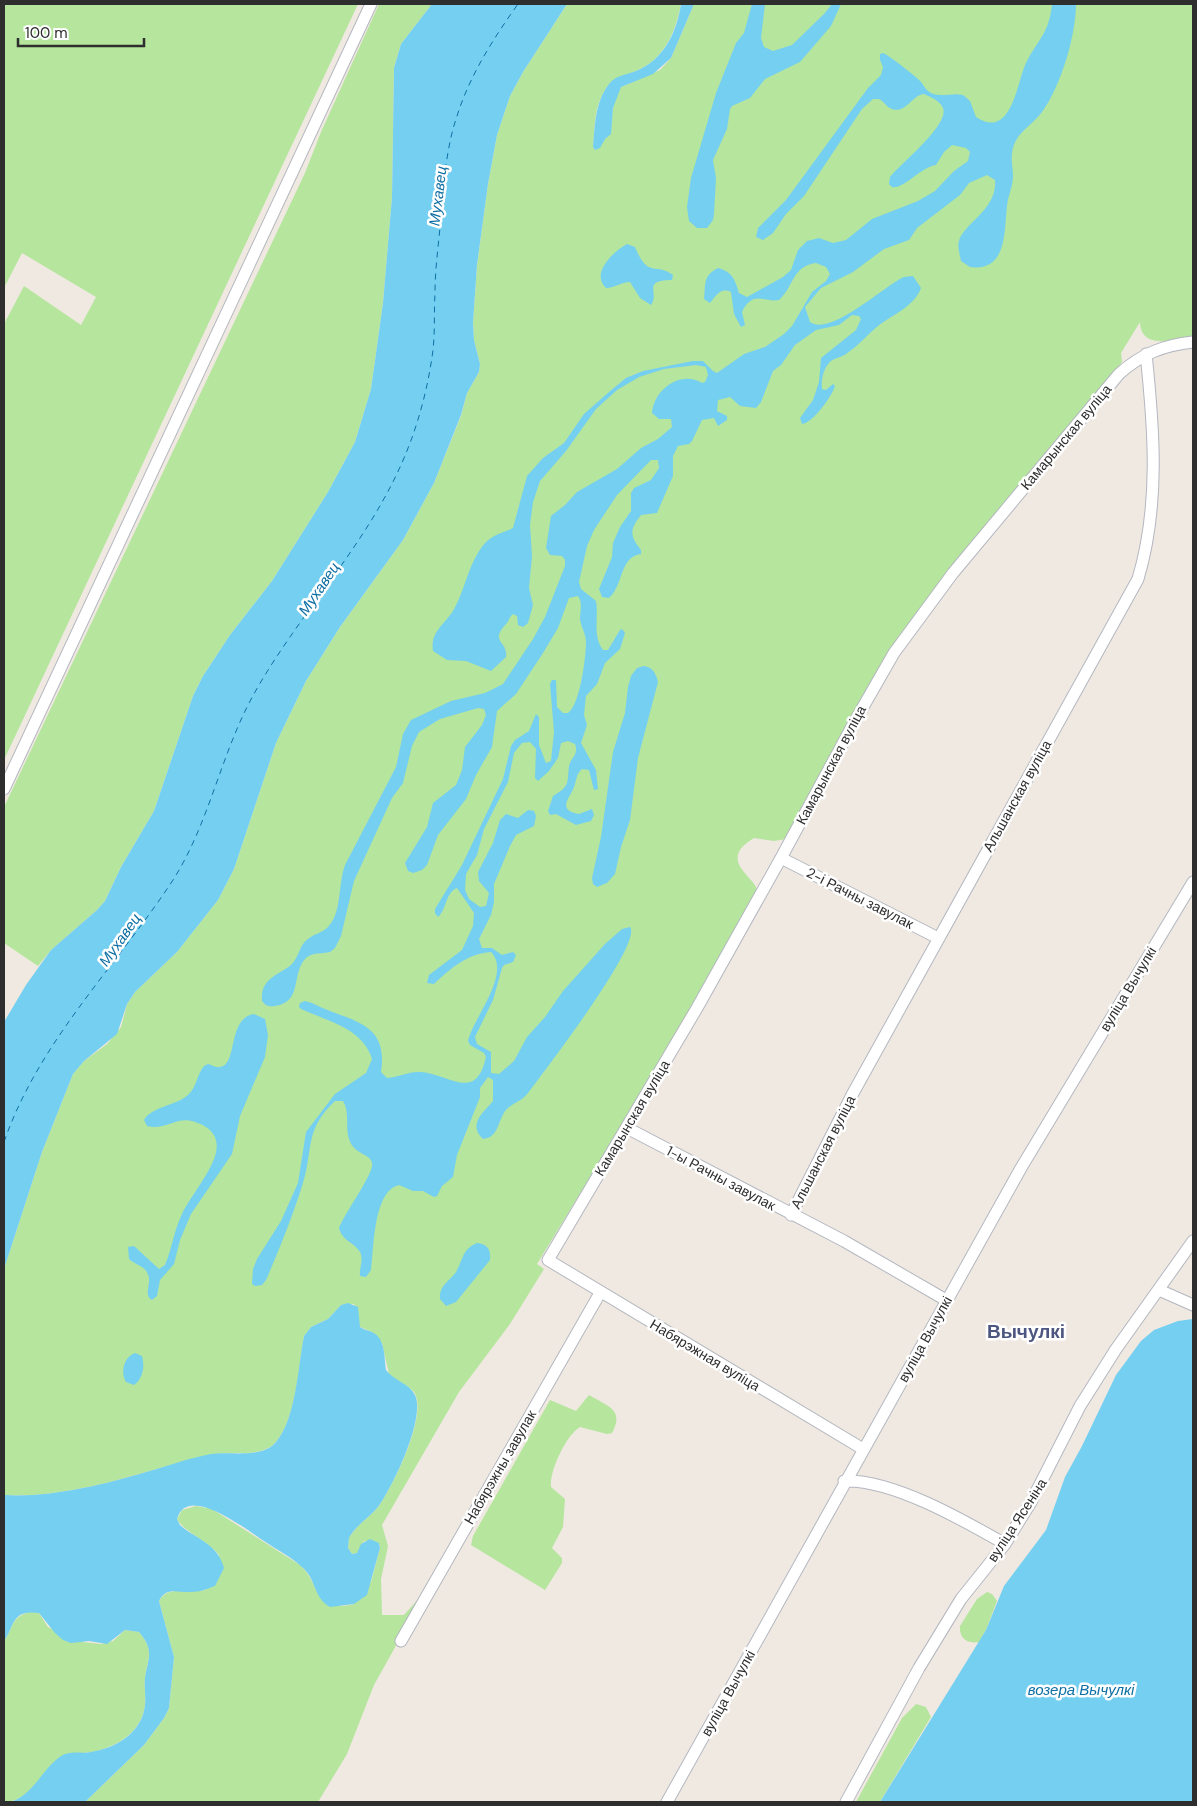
<svg xmlns="http://www.w3.org/2000/svg" width="1197" height="1806" viewBox="0 0 1197 1806" font-family="'DM Sans',sans-serif">
<style>
.green{fill:#b6e59e}
.water{fill:#75cff0}
.lines{fill:none;stroke-linecap:round;stroke-linejoin:round}
.ferry{stroke:#0d6fa3;stroke-width:1;stroke-dasharray:6 5;stroke-linecap:butt}
.minor-casing{stroke:#b4b7c1;stroke-width:13}
.minor{stroke:#fff;stroke-width:11}
.labels{text-anchor:middle;stroke-width:5;stroke-linejoin:round;paint-order:stroke}
.street-label{font-size:14px;fill:#2e2e2e;stroke:#fff}
.water-label{font-size:15px;font-style:italic;fill:#0d6fa3;stroke:#fff}
.district-label{font-size:19px;font-weight:bold;fill:#4d5680;stroke:#fff}
</style>
<rect width="100%" height="100%" fill="#efe9e1"/>
<path class="green" d="M4,4H358L4,760V324L24,286L81,325L96,297L22,253L4,288Z
M379,4H432L401,44L394,68L392,197L383,303L371,389L355,442L328,492L272,581L230,635L203,676L193,696L154,811L121,867L105,901L97,910L51,950L38,966L4,943V807L305,173L321,132Z
M567,4H681C676,31 664,60 636,71C623,77 613,77 605,90C594,107 595,128 593,147C623,135 604,108 621,87L660,70L671,58L694,4H1193V337C1175,339 1141,351 1140,322L1121,353L1122,362L1112,375L934,589L894,645L786,839L774,841L754,838C715,861 758,878 757,891L653,1074L537,1264L544,1269L510,1324L459,1392L382,1525L388,1546L381,1579L382,1615H404L428,1588L374,1685L347,1754L318,1802H85L144,1745L164,1718L169,1708L174,1657L159,1601C167,1585 190,1593 206,1590L219,1555C207,1540 185,1533 177,1519L182,1510L196,1506L212,1509L300,1565C322,1585 312,1614 354,1604L371,1582L380,1548L379,1543L364,1541L357,1553L352,1554L348,1548L349,1538C355,1526 369,1518 378,1507C392,1488 429,1414 414,1392C407,1384 396,1381 389,1374L382,1343L372,1332L360,1327L354,1304L341,1305L328,1319L311,1327L304,1336C299,1365 296,1419 276,1442C262,1458 234,1451 215,1454C191,1458 169,1466 146,1472C103,1485 48,1498 4,1495V1269L42,1152L73,1074L84,1061L107,1044L121,1027L127,1004L135,992L177,952L218,900L234,869L276,743L306,681L340,627L403,540L434,483L461,416L467,393L479,372L480,364L474,340L473,323L477,265L488,184L497,135L510,96L523,72Z
M589,1395C607,1406 625,1409 612,1433L607,1434L580,1427C566,1435 549,1472 551,1487L565,1499L563,1527L552,1548L562,1558V1563L545,1590L471,1545L473,1536L550,1400L576,1411Z
M987,1592L992,1594L997,1601L986,1630L979,1642C967,1644 959,1639 960,1626L977,1599Z
M31,1612L39,1613L48,1627L83,1642L101,1644L113,1641L125,1630L139,1632C155,1651 148,1657 145,1678C144,1687 146,1696 145,1705C142,1732 117,1747 92,1752C78,1754 68,1752 56,1761C39,1775 29,1802 4,1802V1641C14,1628 10,1616 31,1612Z
M916,1704L926,1707L931,1717L880,1802H856L902,1718Z"/>
<path class="water" d="M432,4H567L523,72L510,96L497,135L488,184L477,265L473,323L474,340L480,364L479,372L467,393L461,415L434,483L403,540L340,627L306,681L276,743L234,869L218,900L177,952L135,992L127,1004L117,1034L84,1061L73,1074L42,1152L4,1269V1022L26,985L51,950L97,910L105,901L121,867L154,811L193,696L203,676L230,635L272,581L328,492L355,442L371,389L383,303L392,197L394,68L401,44Z
M681,4H694L671,58L653,74L621,87L613,108L611,134L605,139L600,148L595,150L593,147C595,125 595,102 609,84C616,75 626,75 636,71C664,60 677,31 681,4Z
M752,4H765L761,38L764,47L773,51L792,45L824,14L832,4H841L831,26L800,62L765,79L750,98L732,106L730,109L727,129L713,160L716,178L714,214L713,220L707,228H697L689,221L687,207L691,178L716,93L736,43L744,33Z
M1052,4H1076C1076,35 1061,86 1042,112C1032,126 1014,133 1012,153C1011,161 1013,169 1013,176C1013,186 1008,196 1007,206C1004,230 1008,272 970,267L961,261C960,255 957,246 959,241C963,224 998,209 995,180L987,175L969,183L960,195L917,228L909,240L884,249L853,272L821,288L805,307L810,322C830,337 884,286 904,277L913,276L921,288C914,307 893,314 878,326C867,335 858,346 846,354C840,358 833,358 829,363C823,370 821,380 822,389L826,390L833,384L835,386C832,396 813,423 802,424L800,418L813,400L819,382L821,358L856,330L861,319L859,316L852,315L839,325L816,330L795,345L781,365L773,371L761,402L756,408L740,406L730,397L718,400L717,411L727,416V420L718,426L714,418L702,420L692,441L689,444L678,446L673,456V476L657,513L641,515C629,530 630,536 641,550V554C619,557 624,585 609,598L602,597L599,589L612,557L613,543L620,527L631,511V493L634,488L651,480L659,468L658,460H651L617,495L594,530L587,546L579,582L581,589L596,601C599,617 592,635 603,650H608L620,630L622,629L625,633L620,649L605,663L597,684L586,696L584,715L587,725L581,743L596,770L598,789L594,790L589,770L582,769C576,774 577,779 574,787C570,798 556,810 579,814L592,809L594,815L591,821L576,825L556,814L550,815L548,811L553,796C570,786 567,784 569,766C571,757 579,755 575,744L568,741L561,743L558,758L549,771L538,781L535,778L536,749L530,742L522,743L514,753L508,782L484,829L477,855L466,874L465,890L469,899L480,907L486,906L489,893L479,881L478,872L493,843L500,820L506,814L518,818L528,810L534,811L536,816L534,826L516,835L510,846L494,884V902L491,915L479,939L482,948H492L502,955L513,952L516,955L513,962L504,965L502,968L493,1000L475,1037L477,1044L491,1052V1073L499,1074L514,1061L527,1037L545,1017L563,991L605,944L622,929L630,927C643,943 543,1073 528,1093C521,1102 512,1103 506,1110C498,1119 499,1138 483,1139C467,1124 484,1112 493,1101V1080L488,1077L480,1088V1097L457,1155L453,1177L442,1186L437,1196L434,1197L423,1191H413L399,1185C373,1191 374,1249 371,1270L366,1277L360,1276C359,1268 364,1260 360,1252C354,1242 342,1241 339,1228C344,1214 375,1172 372,1163C370,1153 354,1155 349,1139C345,1127 350,1112 343,1101H335C303,1131 314,1151 302,1186C292,1218 279,1250 266,1280L262,1285L255,1286L252,1284L253,1269L257,1259L281,1221L298,1183L306,1132L335,1094L366,1073L372,1059C363,1028 327,1021 301,1009L299,1007L300,1003L305,1001L312,1003C349,1022 389,1020 381,1072L387,1078C399,1077 409,1071 421,1072C449,1074 476,1103 486,1057L484,1053L470,1045L468,1041C473,1018 512,974 491,952C467,954 451,968 434,984L427,983L429,975L462,950L473,926L474,913L457,888C445,893 447,909 438,917L435,913V909L462,865L503,779L511,746L515,740L529,731L536,714L539,717V745L546,763L551,761L554,732L550,684L552,680H556L557,707L563,713H568C580,705 586,657 586,642C586,634 581,627 580,619C580,611 583,603 578,596L569,598L558,628L543,653L516,694L497,711L492,747L476,775L466,799L438,835L427,865L422,870L413,873L408,871L405,863L427,827L433,803L456,785L462,770L465,747L482,725L486,715L484,709L478,708L440,719L419,732L412,746L403,783L392,798L354,881L341,936L335,948L330,952C322,954 314,952 307,957C290,972 304,1002 275,1006C269,1007 266,1006 262,1001C260,978 279,975 291,965C299,958 299,945 308,939C314,934 322,933 328,927C342,913 338,884 345,865L396,767L403,734L411,720L451,701L485,693L503,684L533,639L545,617L565,566V560L562,556L550,555L546,548L551,516L565,505L577,492L617,469L641,448L658,439L672,427L671,419H659L652,413C654,389 681,370 702,383L705,382L708,375L706,367L696,365L664,369L639,377L617,390L596,409L566,451L540,481L533,502L530,525L532,556L529,588L533,605L528,623L523,627L518,625L517,616L513,614C509,617 509,621 506,624C489,643 508,640 506,657L491,671L466,661L447,660L433,651C430,632 444,625 453,611C466,589 468,562 486,542C494,534 503,533 513,528L527,476L543,458L564,443L584,414L609,392L626,378L643,371L693,361H703L713,371L717,373L744,354L765,347L784,334L792,326L812,292L826,281L830,274L826,267L816,263C792,266 794,287 779,300C764,303 753,289 742,312L745,325L741,327L734,314L731,292C720,287 716,296 710,303L704,299C706,285 702,276 718,268C733,272 735,280 739,293L747,297L783,277L791,270L798,250L807,241L819,238L833,243L846,240L872,219L918,201L935,191L954,171L968,161L970,152L966,148L952,145L944,152L936,165C921,167 903,190 892,187L889,184L890,177C900,164 950,125 943,108C940,101 931,97 924,94C912,95 906,114 892,109C886,107 884,101 879,99H873L862,109L804,196L786,214L773,233L763,240L756,237L758,228L786,200L868,88L881,75L883,67L880,60V54L883,53C887,54 917,77 921,82C923,84 925,89 928,91C937,99 953,92 963,95L970,101L976,117C1012,141 1017,81 1026,63C1038,39 1049,34 1052,4Z
M627,244L635,247C648,279 655,262 673,275L672,280C641,280 660,293 651,305L640,298L630,282C621,282 615,288 606,288C590,273 614,251 627,244Z
M644,666C653,667 656,674 658,682L638,758L630,820L621,847L615,874L607,883L597,887L593,884L592,878L601,837L613,752L625,713L628,687L631,676L637,668Z
M254,1014L265,1019L268,1035L265,1057L240,1116L232,1154L191,1214L180,1240L174,1264L160,1280L157,1296L152,1300C144,1296 150,1286 149,1278C147,1266 137,1266 129,1259L128,1247L134,1246L159,1269L165,1265C172,1249 174,1230 182,1214C195,1185 247,1137 192,1121C176,1117 163,1131 147,1126L144,1120C152,1106 177,1106 189,1094C197,1086 197,1074 204,1066L208,1064C212,1065 216,1068 220,1067C238,1065 227,1018 254,1014Z
M477,1243C487,1244 491,1249 490,1260L456,1302L446,1306L440,1299C439,1285 449,1282 456,1272C463,1260 462,1249 477,1243Z
M348,1303L358,1307L360,1327C364,1330 368,1330 372,1332C386,1339 384,1357 386,1370C394,1381 409,1383 415,1395C426,1418 392,1488 378,1507C369,1518 355,1526 349,1538L348,1548L352,1554L357,1553L361,1544L370,1539L379,1543L380,1548L367,1595L354,1604L330,1607C314,1598 316,1581 305,1570C294,1558 277,1550 264,1541C248,1531 187,1482 177,1519L180,1525C197,1540 217,1543 224,1568L215,1586C207,1589 200,1592 191,1592C178,1593 166,1586 159,1601L174,1657L169,1708L164,1718L144,1745L85,1802H11C34,1794 42,1769 61,1756C70,1750 81,1754 91,1752C116,1748 142,1733 145,1705C146,1696 144,1687 145,1678C148,1658 155,1651 139,1632L125,1630L107,1644L89,1641L71,1643L63,1640L55,1633L39,1613C11,1609 15,1626 4,1641V1495C48,1498 103,1485 146,1472C168,1466 189,1458 211,1454C231,1451 262,1459 276,1442C296,1419 298,1366 304,1336L311,1327L328,1319L341,1305Z
M1193,1319V1802H880L986,1630L1004,1586L1046,1530L1065,1477L1082,1446L1116,1375L1141,1341L1154,1330L1178,1321Z
M135,1353L142,1356C145,1366 143,1379 134,1385L126,1382C120,1372 124,1357 135,1353Z"/>
<g class="lines">
<path class="ferry" d="M4,1142C39,1041 116,967 173,880C210,822 221,752 255,692C303,607 375,537 410,443C421,414 429,381 433,350C435,332 434,312 435,293C435,267 439,242 441,216C444,183 446,148 457,116C470,75 493,39 518,4"/>
<g class="minor-casing">
<path id="minor" d="M4,789L371,4
M781,858L938,938
M627,1128L844,1241L946,1300
M791,1215L852,1095L1138,579C1160,505 1154,429 1146,354
M1159,1290L1193,1305
M863,1449L548,1260L697,1008L781,858L855,721L894,653L953,573L1119,374C1141,354 1164,345 1193,342
M844,1481C892,1479 963,1520 1005,1544
M401,1641L600,1293
M667,1802L1021,1168L1193,882
M846,1802L919,1668L961,1599L1005,1544L1031,1502L1080,1406L1116,1349L1193,1241"/>
</g>
<use href="#minor" class="minor"/>
</g>
<g class="labels">
<g class="street-label">
<text transform="translate(1066 437) rotate(-50)" y="5">Камарынская вуліца</text>
<text transform="translate(831 765) rotate(-62)" y="5">Камарынская вуліца</text>
<text transform="translate(1017 796) rotate(-61)" y="5">Альшанская вуліца</text>
<text transform="translate(860 898) rotate(27)" y="5">2-і Рачны завулак</text>
<text transform="translate(1128 989) rotate(-59)" y="5">вуліца Вычулкі</text>
<text transform="translate(632 1118) rotate(-59)" y="5">Камарынская вуліца</text>
<text transform="translate(823 1152) rotate(-63)" y="5">Альшанская вуліца</text>
<text transform="translate(721 1178) rotate(28)" y="5">1-ы Рачны завулак</text>
<text transform="translate(925 1339) rotate(-61)" y="5">вуліца Вычулкі</text>
<text transform="translate(705 1355) rotate(31)" y="5">Набярэжная вуліца</text>
<text transform="translate(500 1467) rotate(-60)" y="5">Набярэжны завулак</text>
<text transform="translate(1017 1520) rotate(-57)" y="5">вуліца Ясеніна</text>
<text transform="translate(728 1693) rotate(-61)" y="5">вуліца Вычулкі</text>
</g>
<g class="water-label">
<text transform="translate(438 196) rotate(-83)" y="5">Мухавец</text>
<text transform="translate(319 589) rotate(-56)" y="5">Мухавец</text>
<text transform="translate(120 940) rotate(-55)" y="5">Мухавец</text>
<text x="1081" y="1695">возера Вычулкі</text>
</g>
<g class="district-label">
<text x="1026" y="1338">Вычулкі</text>
</g>
</g>
<rect width="1197" height="1806" fill="none" stroke="#2e2e2e" stroke-width="10"/>
<path d="M18 38v8h126v-8" fill="none" stroke="#2e2e2e" stroke-width="2.5"/>
<text x="25" y="38" font-size="15" fill="#2e2e2e" stroke="#ffffff" stroke-width="4" paint-order="stroke">100 m</text>
</svg>
